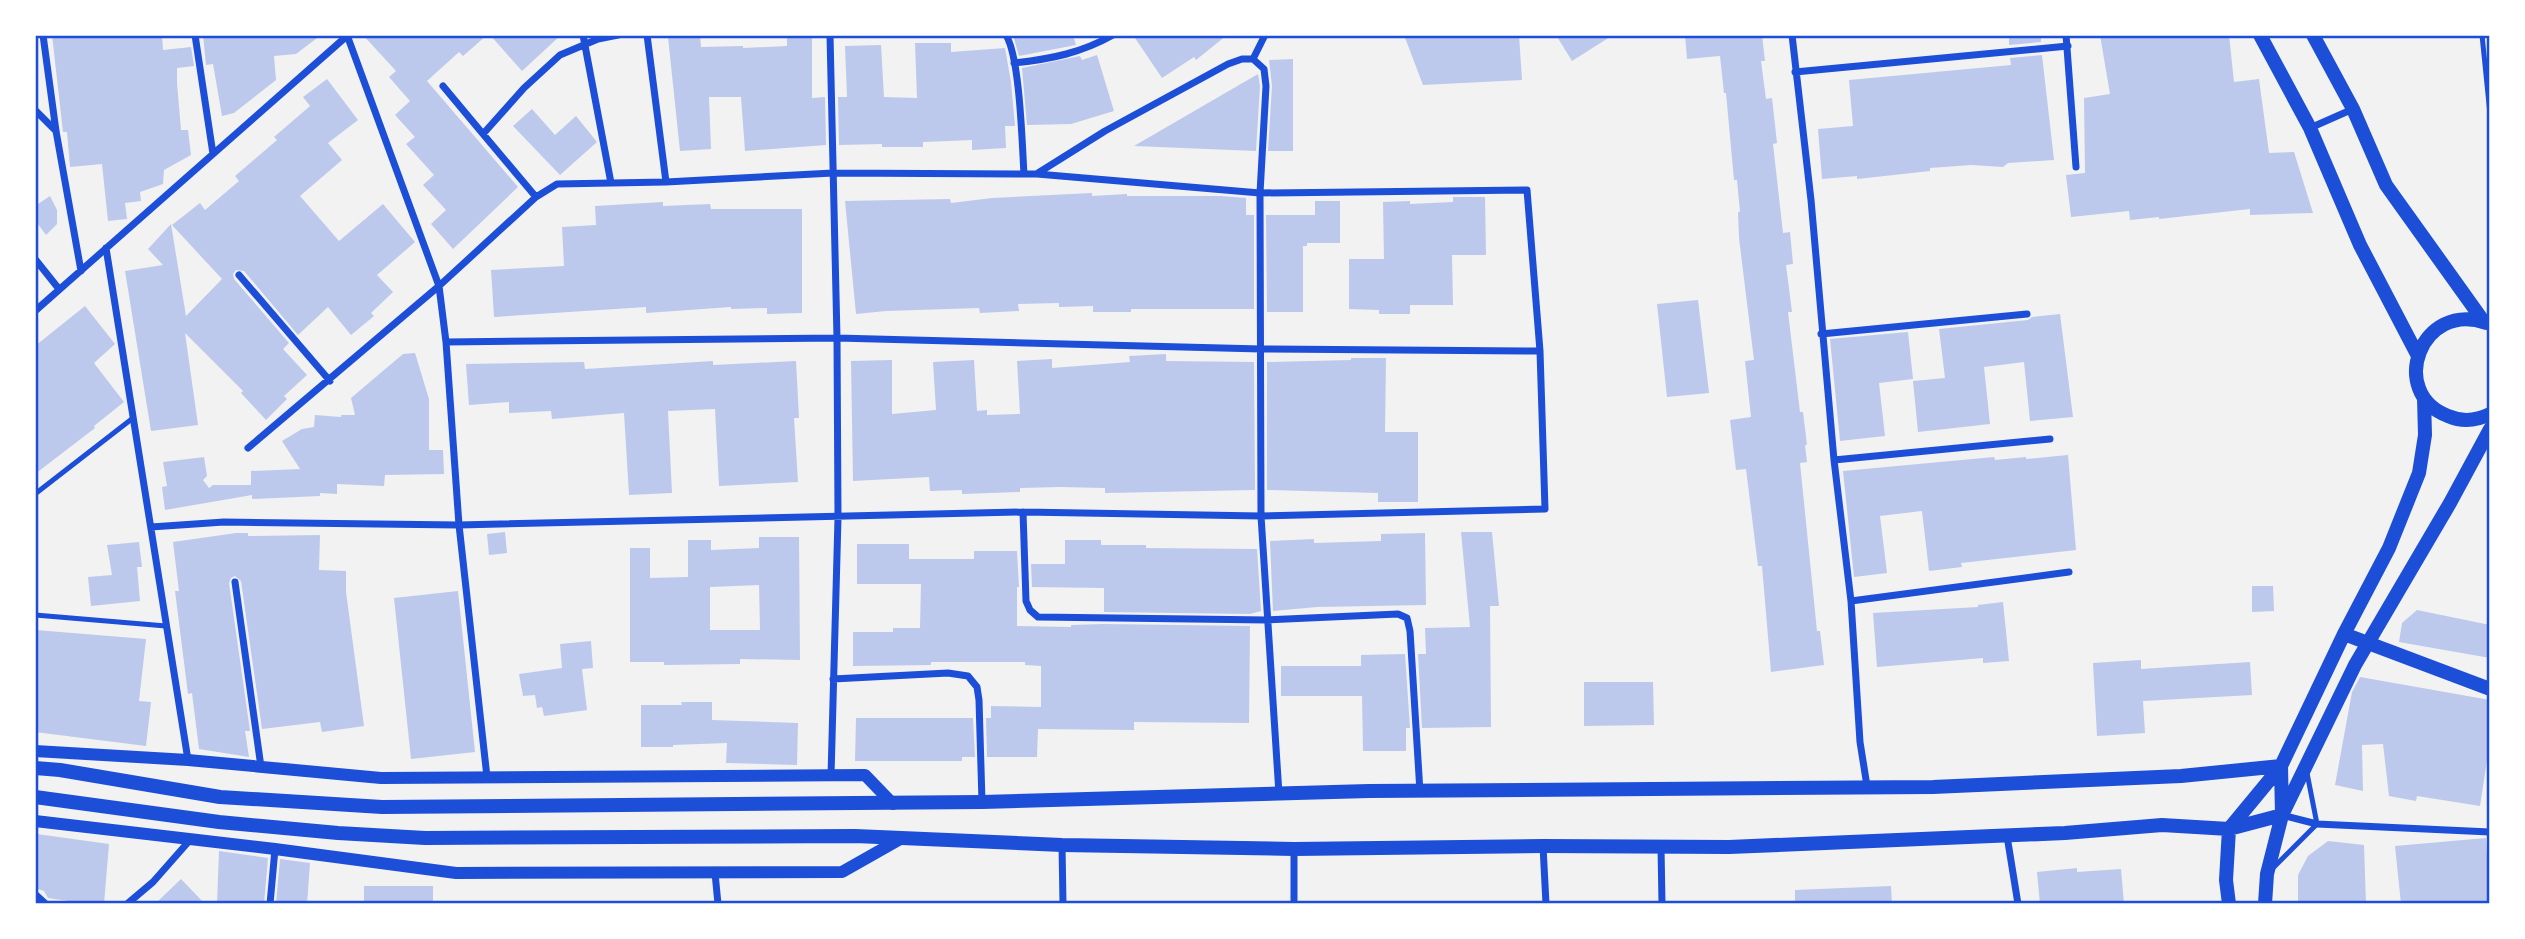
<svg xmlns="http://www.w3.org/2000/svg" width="2525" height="939" viewBox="0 0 2525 939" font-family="'Alegreya Sans',sans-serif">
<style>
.building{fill:#bdc9ec;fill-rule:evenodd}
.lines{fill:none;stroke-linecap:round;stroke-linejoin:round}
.service{stroke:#1d4ed8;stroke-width:5}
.minor{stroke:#1d4ed8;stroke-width:7}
.tertiary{stroke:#1d4ed8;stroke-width:12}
.secondary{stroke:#1d4ed8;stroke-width:14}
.neatline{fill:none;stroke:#1d4ed8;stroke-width:2.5}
</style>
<rect width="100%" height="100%" fill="#f2f2f2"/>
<path class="building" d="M52,35H162L163,50L191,47L194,66L177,68V83L181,130H188L191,155L164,170L163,184L140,192L141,201L125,203L127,219L108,221L102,164L70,167L67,132H63Z
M203,35H321L296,54L274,56L276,80L234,113L222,116L213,64L206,65Z
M363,35H487L463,56L459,52L427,81L518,187L453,249L431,224L446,210L423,185L434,175L406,144L415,137L395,115L410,101L389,77L396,71Z
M490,35H561L522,71Z
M700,35L701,47L743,46V48L787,46V36H812V98L825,97L826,145L745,151L741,97H709L711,149L680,151L668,37Z
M1013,35H1073L1076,45L1019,56Z
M1133,35H1227L1196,60L1194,57L1162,78Z
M1404,35H1519L1522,80L1423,85Z
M1556,35H1613L1572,61Z
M1685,35H1762L1765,61H1761L1766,99L1772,98L1777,143L1773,144L1783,233L1790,232L1793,264L1786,265L1792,312H1788L1800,412H1803L1807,445H1805L1807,462L1800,463L1817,631H1820L1824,665L1771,672L1762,566H1758L1746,469L1736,470L1730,420L1751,417L1745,361L1754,360L1739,238L1738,212H1740L1737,180H1734L1726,93H1724L1720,56L1687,59Z
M2009,35H2041V42L2009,45Z
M2100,35H2229L2234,82L2259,79L2269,153L2294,152L2313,213L2250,215V209L2159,219V217L2130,220L2129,211L2071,217L2066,175L2085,173L2084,98L2110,94Z
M915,43H951V52L1005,48L1011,82L1015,126H1005L1006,148L972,150V140L923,142V147H882V144L839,145L838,97H847L845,46L881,45L884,97L917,98Z
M1097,55L1114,111L1071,124L1027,125L1022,68L1080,56L1082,60Z
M2042,55L2054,160L2008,163L2003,167L1971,165L1930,168V171L1857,179V176L1822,179L1818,129L1853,126L1849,80L2011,65L2010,58Z
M1293,59V151H1268L1272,86L1269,60Z
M1258,74L1260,86L1256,151L1134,146Z
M327,79L358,120L328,143L342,160L300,196L339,241L383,204L415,242L377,275L393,292L371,313L374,316L351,335L328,307L298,335L244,271L236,270L233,274L234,279L289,343L283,349L307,375L284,396L287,399L266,420L241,393L243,391L185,333L198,425L151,431L125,271L163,265L148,249L171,224L186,316L222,279L172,225L200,203L205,210L239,181L235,176L277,140L274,137L310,106L303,97Z
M532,109L555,135L576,116L597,142L560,175L513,126Z
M1092,193V196L1127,194V196H1221L1246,198V215H1254V309H1131V312H1093V306L1059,307V303L1018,304L1019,311L980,313L979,308L886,311L856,314L845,201L950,199L951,203L992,198Z
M50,196L57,210V224L46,235L35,220V206Z
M1453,197H1485L1486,255H1452L1453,305H1410V314H1379V310L1349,309V259H1384L1383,202L1410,201V204L1453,202Z
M1315,201H1340V243H1307V246H1303V312H1267L1266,215H1315Z
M663,202V206L710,204L711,209H802V313L767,314V308L731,309V307L646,313V307L494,317L491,270L564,266L562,227L596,225L595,206Z
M1698,300L1709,393L1667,397L1657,304Z
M85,306L115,344L94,363L124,402L94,426L95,428L35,474V346Z
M2060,314L2073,417L2030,421L2024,362L1984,367L1990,424L1918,432L1913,381L1945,378L1939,329L2028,320L2032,317Z
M1908,332L1913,379L1879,383L1885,436L1840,441L1830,339Z
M415,353L429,399V450H443L444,474L385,475L384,486L337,484V494L320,493V496L252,499V495L165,510L162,487L167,486L163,462L204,457L207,476L203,480L209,488L213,485H251V471L300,469L282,441L302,429L314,427L315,415L341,417V415H355L351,398L403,354Z
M1166,354V361L1254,362L1255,490L1105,493V488L1060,487L1020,488V492L962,494V490L930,491L929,477L853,481L851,361L892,360V414L936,410L933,362L974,360L977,411L987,410V415L1020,414L1017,361L1052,359V368L1130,362L1129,356Z
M1351,358H1386L1385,432H1418V502H1378V493L1267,490V362L1351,360Z
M713,361V365L796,361L799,418H794L798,482L719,486L715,409L668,411L672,493L629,495L624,413L552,419L551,411L509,413V402L469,405L466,364L584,362L585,369Z
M2068,455L2076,550L1961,563L1962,567L1929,571L1922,511L1880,516L1887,573L1854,577L1843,471L1994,457L1995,460L2026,457V459Z
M505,532L507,553L489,555L487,534Z
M1461,532H1492L1499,606H1490L1491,727L1422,728L1418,654H1426L1425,628L1470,627Z
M236,533H248V536L320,535L319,570L346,571V592L364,726L322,732L320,722L262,729L241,581L235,576L231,578L229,583L250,731H245L249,757L199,749L192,693L188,694L175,591H179L173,542Z
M1425,533L1426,605L1317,607L1273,611L1270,541L1314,539V543L1381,541V534Z
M759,537H799L800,660L740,659V664L664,665V662H630V548H650V578L688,577V540H711V550L759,548ZM759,585L760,630H710V587Z
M1065,540H1101V545H1146V548L1257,549L1261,611L1250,614L1104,612V588L1032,587L1031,564H1065Z
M139,542L142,567H137L140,601L91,606L88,577L112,575L107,545Z
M857,544H909V559H974V551H1017L1019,587H1017V626L1071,627V625L1104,624L1250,626L1249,723L1134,722V730L1038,729L1037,757H987L986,718H991V706L1041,707V666L1025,665V662H931V665L853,666V632H893V628H920L921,584H857Z
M2252,586H2273L2274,611L2252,612Z
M458,591L475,752L411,759L394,598Z
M2003,602L2009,661L1983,663V658L1877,667L1873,613L1978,607V605Z
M2417,610L2490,625V658L2399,642L2402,623Z
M36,630L146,639L139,701L151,702L146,746L35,732Z
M591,641L593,668L582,669L587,710L544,716L542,707L537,708L535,695L523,696L519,674L562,668L560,644Z
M1405,654L1410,728H1406V751H1363L1362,696H1281V666H1361V655Z
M2141,660V669L2250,662L2252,695L2143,701L2145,733L2097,736L2093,663Z
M2360,677L2490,700V741L2480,806L2417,796L2416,801L2389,796L2383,744L2362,745L2363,791L2335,785L2352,692Z
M1584,682H1653L1654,725L1584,726Z
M681,702H712V720L798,723L797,765L726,763L727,743L673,745V747H641V705H682Z
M856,718H973L975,757H962V761H855Z
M37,834L109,844L104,904H75V902L48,898L44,891L35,888Z
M2486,838L2490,904H2401L2395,846Z
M2328,841L2364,845L2366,904H2298V875L2308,856Z
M219,851L268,858L264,904H217Z
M280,859L310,863L307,904H276Z
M2077,868V872L2121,869L2124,904H2040L2037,872Z
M181,879L205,904H155Z
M364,886H433V904H364Z
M1891,886L1892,904H1795V890Z"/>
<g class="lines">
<path class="service" d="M2482,35L2490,114
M35,494L133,418
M35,615L166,626
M2272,869L2317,824L2307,773"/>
<path class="minor" d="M43,35L56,131L81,271
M195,35L213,154
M347,35L439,286L446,342L459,525L487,777
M583,35L611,183
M647,35L666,182
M830,35L837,338L838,518L831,776
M1006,35C1020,58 1022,143 1024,174
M1792,35L1811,200L1834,460L1851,601L1860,742L1867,786
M2066,35L2076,167
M1253,59L1265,35
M1014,63C1051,59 1081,53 1113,35
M1795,72L2068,46
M443,86L483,134
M35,110L56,131
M2310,128L2353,109
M1038,173L1105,131L1228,64L1242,59H1253L1264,69L1266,86L1260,193L1261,516L1279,794
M536,197L483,134L524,88L560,55L598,39L618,35
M106,248L188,760
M35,259L59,289
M239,275L330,381
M35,311L348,35
M1821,334L2027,314
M446,342L837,338L1261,349L1540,351
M1834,460L2050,439
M1023,512L1026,601L1030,610L1038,617L1267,620L1398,614L1407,618L1410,631L1420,792
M151,527L224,522L459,525L1023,512L1261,516L1545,509L1540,351L1527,190L1260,193L1037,174L833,173L666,182L557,184L536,197L439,286L248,448
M235,582L261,767
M1851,601L2069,572
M833,679L948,673L968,676L977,687L979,700L982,802
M2282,815L2317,824L2490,832
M2007,836L2018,904
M1062,845L1063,904
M1543,846L1546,904
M1661,847L1662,904
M1294,849V904
M715,873L718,904
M35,894L46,904
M127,904L153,882L190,840
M270,904L275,849"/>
<path class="tertiary" d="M35,751L188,760L381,778L865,775L893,804
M35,821L275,849L456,873L842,872L902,838"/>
<path class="secondary" d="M2260,35L2310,128L2360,245L2418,356
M2313,35L2353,109L2386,185L2484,322
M2486,323C2421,300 2387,393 2448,416C2462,422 2476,421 2490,414
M2344,634L2490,689
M35,768L60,770L220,797L382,807L982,802L1369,791L1933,787L2181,776L2281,766
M35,797L219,822L338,833L425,838L855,836L1062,845L1294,849L1543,846L1729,847L2065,833L2162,825L2229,829L2282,815L2281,766
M2229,904L2226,880L2229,829L2281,766L2344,634L2389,548L2419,473L2425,435L2424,398
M2265,904L2267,874L2282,815L2355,665L2450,503L2490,429"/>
</g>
<rect width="2525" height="939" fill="none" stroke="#ffffff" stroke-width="74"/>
<rect x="37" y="37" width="2451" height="865" class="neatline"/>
</svg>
